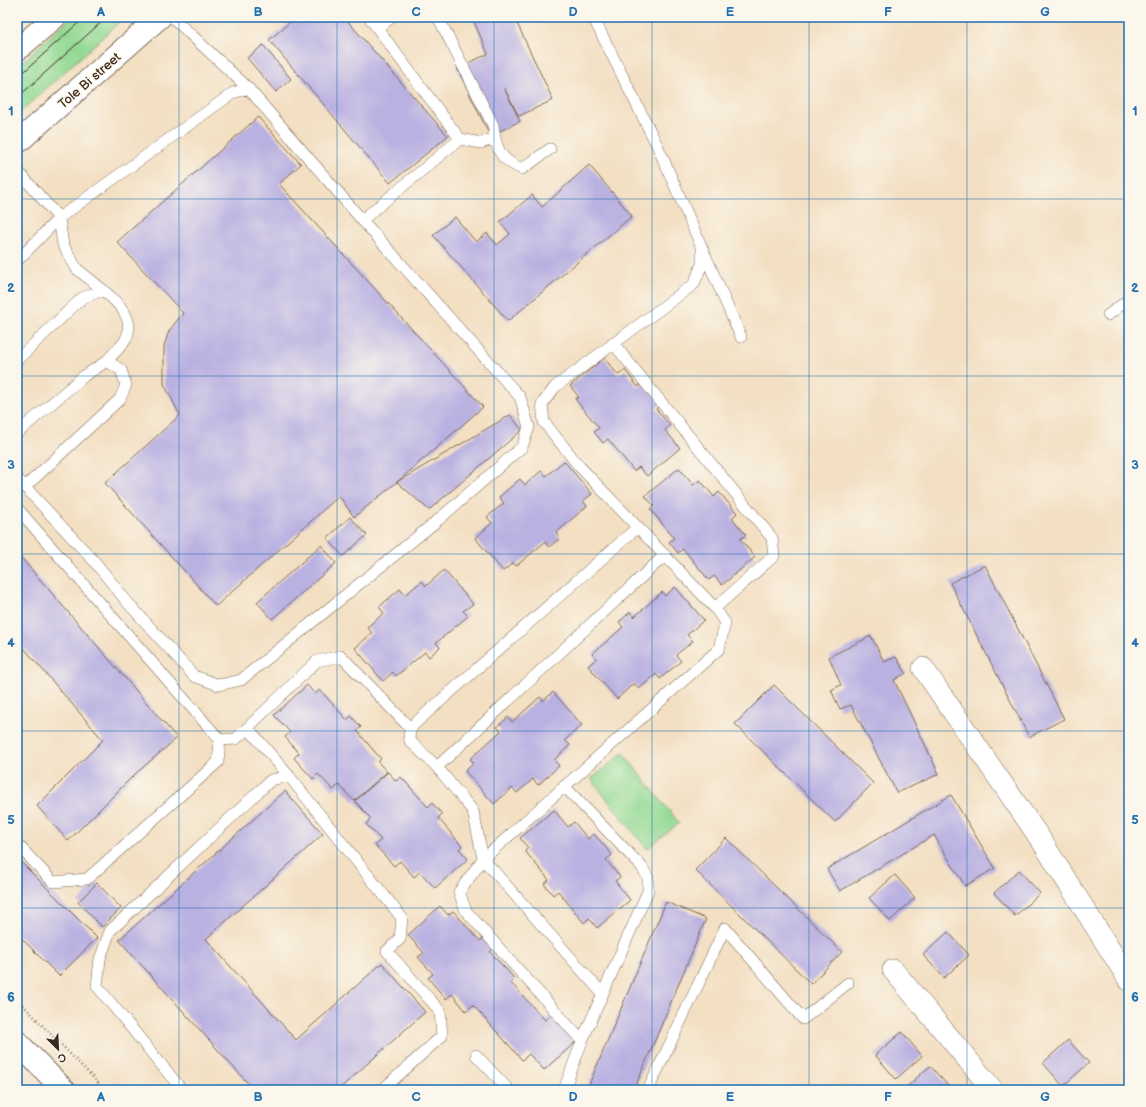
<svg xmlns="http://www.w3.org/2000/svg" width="1146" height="1107" viewBox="0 0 1146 1107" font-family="'Balsamiq Sans',sans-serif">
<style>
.green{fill:#92d993;stroke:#668258}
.building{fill:#b9b1e1}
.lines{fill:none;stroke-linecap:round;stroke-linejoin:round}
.service-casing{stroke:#7b6957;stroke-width:12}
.minor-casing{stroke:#7b6957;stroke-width:22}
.secondary-casing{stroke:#7b6957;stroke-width:24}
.path{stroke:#7b6957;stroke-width:2.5;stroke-dasharray:1 3;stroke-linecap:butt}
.service{stroke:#fff;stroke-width:11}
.minor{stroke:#fff;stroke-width:21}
.secondary{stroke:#fff;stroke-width:22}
.tram{stroke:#3b2a1e;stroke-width:1}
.grid{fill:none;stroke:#1f6fb2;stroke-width:1;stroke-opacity:0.55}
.labels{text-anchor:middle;stroke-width:3;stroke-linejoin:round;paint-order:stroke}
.street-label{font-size:13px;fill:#3b2a1e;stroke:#fbf7ec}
.neatline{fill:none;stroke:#1f6fb2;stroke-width:1.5}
.grid-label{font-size:13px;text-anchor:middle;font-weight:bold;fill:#1f6fb2}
</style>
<rect width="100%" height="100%" fill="#fbf7ec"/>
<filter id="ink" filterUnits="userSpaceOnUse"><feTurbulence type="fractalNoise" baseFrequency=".025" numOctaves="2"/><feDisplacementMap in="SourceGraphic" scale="8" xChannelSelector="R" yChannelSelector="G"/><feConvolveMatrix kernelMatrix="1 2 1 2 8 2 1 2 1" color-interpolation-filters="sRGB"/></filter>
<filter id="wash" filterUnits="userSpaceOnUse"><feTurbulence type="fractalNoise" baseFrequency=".012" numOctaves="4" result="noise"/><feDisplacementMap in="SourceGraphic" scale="16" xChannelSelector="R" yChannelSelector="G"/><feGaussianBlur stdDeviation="0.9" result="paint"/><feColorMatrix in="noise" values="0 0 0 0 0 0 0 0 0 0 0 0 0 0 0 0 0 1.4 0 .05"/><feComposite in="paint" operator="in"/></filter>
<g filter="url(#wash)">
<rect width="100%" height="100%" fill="#f3dfc2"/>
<path class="green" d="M71,17H125L17,115V67Z
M623,753L679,823L647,849L591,779Z"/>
<g id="blocks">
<path class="building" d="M296,17H344L448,136L390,183L269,40Z
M472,17H514L553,100L519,116L504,88L520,121L490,136L457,68L488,54Z
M263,45L291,79L276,92L247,58Z
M258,117L301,164L279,184L483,407L397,482L354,517L339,496L216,606L105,483L180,415L164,384V346L169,331L183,313L117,242Z
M589,165L632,216L508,321L433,235L455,217L476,242L487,233L497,245L510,234L500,222L532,195L542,207Z
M604,358L618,375L625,370L638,387L644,382L662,404L656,409L670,425L665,430L680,448L647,476L639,467L634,471L608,439L603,443L594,432L599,428L575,399L579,397L570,386Z
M510,415L522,430L429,510L397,482Z
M564,461L592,494L583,501L587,506L556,533L560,538L549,547L545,542L516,566L513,563L503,571L475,538L492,523L487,517L504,503L499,497L520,479L525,485L541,471L546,476Z
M679,468L693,485L700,480L714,497L719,492L737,513L732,518L746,535L740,539L755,557L722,585L714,576L709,580L683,549L678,553L669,542L674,538L650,509L654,506L645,496Z
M350,517L367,535L343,556L327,538Z
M321,545L336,563L272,619L257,602Z
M17,553L177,738L134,775L68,841L37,806L103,740L17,640Z
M985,565L1064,719L1029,737L950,583Z
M444,570L473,604L463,611L468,616L436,643L440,647L429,657L425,652L396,676L393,672L383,681L355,648L372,633L367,627L384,613L379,607L400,589L405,595L422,581L426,586Z
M675,587L704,620L687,635L693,641L676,655L681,661L660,679L656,674L639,689L634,683L617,699L588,666L597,658L592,654L623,627L619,622L630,612L634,617L662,592L665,596Z
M871,636L884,662L896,657L906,673L894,680L939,774L897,793L851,705L840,709L831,690L841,685L829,657Z
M307,685L315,694L320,690L347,720L351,716L361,727L357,731L381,759L378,762L387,772L354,801L339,785L333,790L318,774L313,779L294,758L299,753L285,737L290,732L274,715Z
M774,685L873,783L835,822L735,724Z
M553,692L582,725L565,740L570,745L554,760L559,766L538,785L533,779L517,793L512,788L494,804L465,771L474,763L470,759L501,731L497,727L508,717L512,722L540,697L543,701Z
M388,772L396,781L401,777L428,807L432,803L442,814L438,818L462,846L459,849L468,859L435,888L420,872L414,877L400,861L394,866L375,845L381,840L366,824L371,819L355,801Z
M285,791L323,834L206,939L296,1040L382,963L425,1012L338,1090H254L119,940Z
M951,795L995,868L965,886L934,835L840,891L827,869Z
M554,810L568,827L574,822L588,839L594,834L612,855L606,860L620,877L615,881L630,900L597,928L589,918L584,923L558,891L553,895L544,884L549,880L525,851L528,848L520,838Z
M726,838L842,952L811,984L695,870Z
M17,858L97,938L59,976L17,934Z
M1019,870L1040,893L1015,916L994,893Z
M895,875L915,898L890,921L869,898Z
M97,883L121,908L102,927L78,902Z
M666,902L706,919L634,1090H594L588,1087Z
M440,906L448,915L453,911L480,941L485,937L494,948L490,952L515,979L511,983L545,1020L554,1013L578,1040L544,1070L529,1054L522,1060L473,1005L466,1011L452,994L446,999L428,978L433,974L418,957L424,953L408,935Z
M948,932L969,955L944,978L923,955Z
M902,1032L922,1056L896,1079L875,1055Z
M1068,1040L1089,1063L1063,1086L1043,1063Z
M930,1066L952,1090H903Z"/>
</g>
</g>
<g filter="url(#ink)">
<use href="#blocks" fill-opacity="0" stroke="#7b6957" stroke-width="1"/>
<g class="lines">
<g class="service-casing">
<path id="service" d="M172,17L248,88
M369,17L460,139
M593,17L657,145L741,337
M377,28L392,17
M495,138C499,156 505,161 522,169L550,149
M17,170L59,218L63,245L77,269L103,290
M362,220L460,139L481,143L495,138L493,125L438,17
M17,261L59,218L233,93L248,88L362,220L520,397L529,427L522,447L438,520L241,680L219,685L194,676L128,603L94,561L25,487
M1108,315L1129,299
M613,343L772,538L774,556L715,608
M17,360L82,298L103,290C117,302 136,318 126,339C122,347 112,354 107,361
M17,433L84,376L107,361L121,370L126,385L120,399L25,487L17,478
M17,508L220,740L218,762L87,879L53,882L17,844
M248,728L289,776
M220,740L236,739L317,661L341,656L411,729
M437,767L665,555
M602,993L483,859L473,811L437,767L410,741L409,734L413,725L638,527
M582,1041L466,911L459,892L483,859L719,649L725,623L715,608L579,466L544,422L542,404L555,387L694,284L702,264V248
M476,1055L509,1090
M182,1090L97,986L100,959L110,931L271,780L289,776L402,918L400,939L387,951L440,1011L442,1036L382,1090
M564,1090L582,1041L648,891V878L642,867L564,786
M648,1090L725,928L803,1019L848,983"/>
</g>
<g class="minor-casing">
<path id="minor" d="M923,668L1041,840L1129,980
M893,970L993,1090"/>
</g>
<g class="secondary-casing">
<path id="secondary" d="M17,50L55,17
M17,143L160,17
M17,1042L64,1090"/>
</g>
<path class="path" d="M17,999L105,1090"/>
<use href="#service" class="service"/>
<use href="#minor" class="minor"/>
<use href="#secondary" class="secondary"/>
<path class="tram" d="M17,78L85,17
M17,98L107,17"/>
</g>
</g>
<path class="grid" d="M179,17V1090M337,17V1090M494,17V1090M652,17V1090M809,17V1090M967,17V1090M17,199H1129M17,376H1129M17,554H1129M17,731H1129M17,908H1129"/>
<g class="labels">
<g class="street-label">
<text transform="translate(89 80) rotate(-41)" y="5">Tole Bi street</text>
</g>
</g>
<rect width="1146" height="1107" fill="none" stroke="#fbf7ec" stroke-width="44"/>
<g transform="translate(58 1049) rotate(156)" stroke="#fbf7ec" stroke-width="3" paint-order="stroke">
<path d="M0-3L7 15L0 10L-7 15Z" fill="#3b2a1e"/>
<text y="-6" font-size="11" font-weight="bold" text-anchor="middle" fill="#3b2a1e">С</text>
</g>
<rect x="22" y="22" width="1102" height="1063" class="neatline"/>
<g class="grid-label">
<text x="101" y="16">A</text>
<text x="258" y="16">B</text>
<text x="416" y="16">C</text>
<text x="573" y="16">D</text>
<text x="730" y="16">E</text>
<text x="888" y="16">F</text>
<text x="1045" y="16">G</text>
<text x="11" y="115">1</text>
<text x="1135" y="115">1</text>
<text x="11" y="292">2</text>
<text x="1135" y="292">2</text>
<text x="11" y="469">3</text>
<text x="1135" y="469">3</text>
<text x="11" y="647">4</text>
<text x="1135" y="647">4</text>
<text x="11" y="824">5</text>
<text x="1135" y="824">5</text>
<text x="11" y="1001">6</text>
<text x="1135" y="1001">6</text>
<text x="101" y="1101">A</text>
<text x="258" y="1101">B</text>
<text x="416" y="1101">C</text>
<text x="573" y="1101">D</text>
<text x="730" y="1101">E</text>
<text x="888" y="1101">F</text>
<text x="1045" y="1101">G</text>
</g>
</svg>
